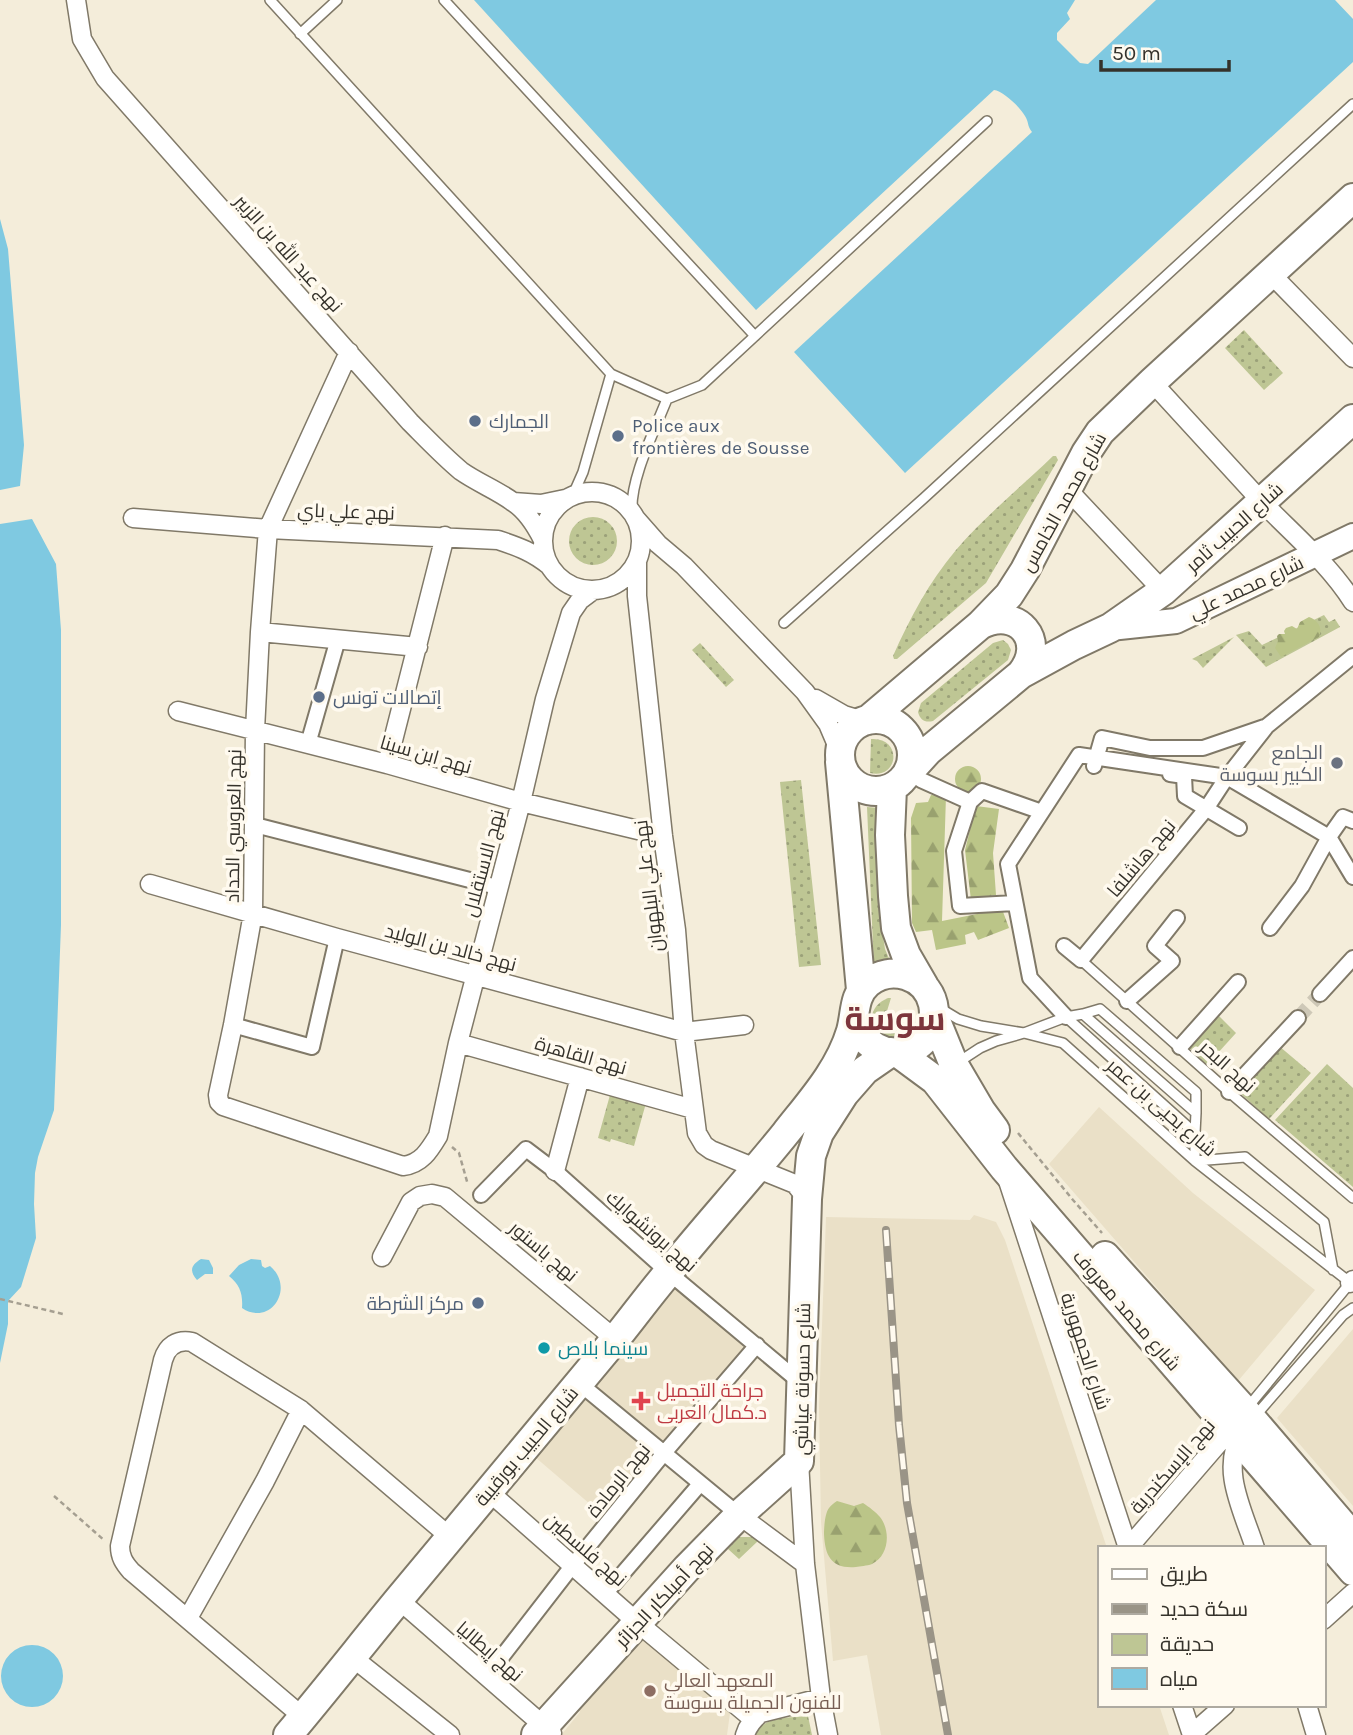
<svg xmlns="http://www.w3.org/2000/svg" width="1353" height="1735" viewBox="0 0 1353 1735" font-family="Karla,Cairo,sans-serif">
<style>
.built{fill:#eae0c7}
.green{fill:url(#green-dots)}
.forest{fill:url(#forest-firs)}
.water{fill:#7fc9e1}
.lines{fill:none;stroke-linecap:round;stroke-linejoin:round}
.pedestrian-tunnel{stroke:#cec8b7;stroke-width:14;stroke-dasharray:14 7;stroke-linecap:butt}
.service-casing{stroke:#807968;stroke-width:12}
.pedestrian-casing{stroke:#807968;stroke-width:18}
.minor-casing{stroke:#807968;stroke-width:21}
.secondary-casing{stroke:#807968;stroke-width:28}
.primary-casing{stroke:#807968;stroke-width:32}
.path{stroke:#a59f91;stroke-width:2.5;stroke-dasharray:5 3.5;stroke-linecap:butt}
.service{stroke:#fff;stroke-width:9}
.pedestrian{stroke:#fff;stroke-width:14}
.minor{stroke:#fff;stroke-width:18}
.secondary{stroke:#fff;stroke-width:24}
.primary{stroke:#fff;stroke-width:28}
.rail-casing{stroke:#9a9487;stroke-width:8}
.rail{stroke:#fffaef;stroke-width:5;stroke-dasharray:16;stroke-linecap:butt}
.service-dot{fill:#5c6f8a;stroke:#fffaef;stroke-width:2.5}
.worship-dot{fill:#6b7280;stroke:#fffaef;stroke-width:2.5}
.culture-dot{fill:#0f9aa8;stroke:#fffaef;stroke-width:2.5}
.health-dot{fill:#e0444e;stroke:#fffaef;stroke-width:2.5}
.education-dot{fill:#8d6e63;stroke:#fffaef;stroke-width:2.5}
.labels{text-anchor:middle;stroke-width:7;stroke-linejoin:round;paint-order:stroke}
.street-label{font-size:19px;fill:#35322b;stroke:#fffaef}
.service-label{font-size:19px;fill:#4e5e75;stroke:#fffaef;text-anchor:start}
.worship-label{font-size:19px;fill:#5b616d;stroke:#fffaef;text-anchor:end}
.culture-label{font-size:19px;fill:#0d838f;stroke:#fffaef;text-anchor:start}
.health-label{font-size:19px;fill:#be3a42;stroke:#fffaef;text-anchor:start}
.education-label{font-size:19px;fill:#785e54;stroke:#fffaef;text-anchor:start}
.town-label{font-size:33px;font-weight:bold;fill:#7d353c;stroke:#fffaef}
</style>
<defs>
<pattern id="green-dots" width="8" height="8" patternUnits="userSpaceOnUse" patternTransform="scale(1.75)"><rect width="8" height="8" fill="#bec694"/><path d="M2 2h.1M6 6h.1" fill="none" stroke="#9ba179" stroke-width="1.8" stroke-linecap="round"/></pattern>
<pattern id="forest-firs" width="22" height="20" patternUnits="userSpaceOnUse" patternTransform="scale(1.75)"><rect width="22" height="20" fill="#bbc588"/><path d="M5 1l3.5 6h-7zM16 11l3.5 6h-7z" fill="#99a16f"/></pattern>
</defs>
<rect width="100%" height="100%" fill="#f4edda"/>
<path class="built" d="M1099,1107L1193,1193L1315,1290L1238,1381L1049,1164Z
M974,1215L996,1222L1005,1240L1107,1548H1099V1705H1159L1169,1735H881L867,1655L833,1661L821,1522L819,1407L826,1217L970,1220Z
M677,1287L747,1345L604,1516L535,1457Z
M1353,1329V1506L1277,1418Z
M643,1639L655,1650L658,1647L730,1713L727,1735H563L562,1734L580,1712L578,1709Z"/>
<path class="green" d="M1244,330L1283,373L1264,390L1225,348Z
M1053,456H1056L1058,460L986,583L897,659H894L893,656C910,618 929,582 956,550C985,516 1021,487 1053,456Z
M569 541a24 24 0 1 1 48 0a24 24 0 1 1-48 0Z
M1324,615L1329,622L1335,619L1340,627L1266,667L1236,635L1249,631L1262,645Z
M1234,637L1203,668L1197,661L1192,659Z
M1003,640L1008,644L1011,650L1008,660L933,721C925,723 920,720 918,712L921,703L993,643Z
M700,643L734,680L726,687L692,650Z
M871,739C903,737 899,780 870,773Z
M801,780L821,965L799,967L780,782Z
M867,807L879,808L880,917L885,949L892,966L874,969Z
M888,998H891L887,1011L904,1022L914,1013C919,1037 905,1038 886,1041L872,1025C870,1012 876,1003 888,998Z
M1216,1013L1236,1033L1207,1065L1187,1046Z
M1279,1046L1311,1073L1269,1119L1239,1092Z
M1327,1064L1353,1088V1187L1275,1120Z
M610,1095L646,1103L634,1146L611,1139L610,1142L598,1138Z
M739,1537H753L758,1541L739,1559L728,1549Z
M808,1716L812,1735H754C763,1716 790,1718 808,1716Z"/>
<path class="forest" d="M1309,617C1318,620 1323,628 1319,637L1281,657L1275,648L1278,641L1277,636L1279,634H1285L1284,631L1286,628L1292,626L1297,629L1300,622Z
M955 779a13 13 0 1 1 26 0a13 13 0 1 1-26 0Z
M931,795L946,796L942,921L1002,909L1009,928L978,940L974,932L965,935L966,944L936,950L932,930L916,932L912,923L911,818L916,803L928,802Z
M976,806L999,809L993,853L996,895L971,900L965,850Z
M837,1501L854,1506L863,1503C869,1507 876,1512 880,1517C891,1531 889,1556 872,1564C867,1566 860,1566 856,1567C832,1569 825,1557 824,1534C824,1527 825,1513 829,1508C831,1505 834,1503 837,1501Z"/>
<path class="water" d="M474,0H1075L1067,13L1070,19L1057,33V40L1080,63L1088,64L1156,0H1335L1353,19V62L905,473L794,352L1032,132C1027,126 1029,122 1025,116C1020,107 1003,91 994,90L756,310Z
M0,219L8,249L24,445L20,486L0,490Z
M32,519L56,564L61,630V925L54,1110L38,1157L35,1173L34,1204L36,1238L21,1287L8,1301V1324L0,1363V524Z
M201,1259L209,1260L213,1268V1274H205L197,1280C189,1271 191,1265 201,1259Z
M251,1259L261,1260L262,1266L265,1268L270,1266C296,1288 270,1327 242,1308C243,1294 240,1285 229,1276L239,1265Z
M1 1676a31 31 0 1 1 62 0a31 31 0 1 1-62 0Z"/>
<g class="lines">
<path class="pedestrian-tunnel" d="M1298,1018L1320,994"/>
<g class="service-casing">
<path id="service" d="M270,0L611,374L667,399L702,385L987,121
M444,0L755,336
M300,34L337,0
M572,497L583,472L611,374
M632,512C630,479 654,432 667,399
M784,623L924,498L1353,104
M1081,960L1229,1092L1353,1198
M939,1006L943,1010L958,1019L981,1026L1024,1033L1063,1043L1195,1161L1352,1284
M1083,1014L1100,1009L1196,1092V1113
M1066,1017L1083,1014L1196,1113L1195,1133
M957,1063L980,1048L996,1041L1024,1033L1066,1017L1195,1133V1161L1245,1157L1324,1222L1333,1270
M1248,1407L1350,1283
M1256,1415L1343,1315L1353,1308"/>
</g>
<g class="pedestrian-casing">
<path id="pedestrian" d="M308,744L338,639
M1094,766L1102,738L1150,748H1203L1267,726L1353,656
M1170,774L1184,776L1185,796L1239,828
M921,780L970,802
M255,825L497,887
M1015,903L960,906L954,851L970,802L982,791L1042,812
M1270,928L1302,886L1329,837L1343,817L1353,821
M1064,946L1081,960L1206,809L1227,777L1267,726
M1320,994L1353,958
M1127,1001L1172,961L1155,946L1177,918
M1066,1017L1030,978L1008,864L1079,755L1227,777L1329,837L1353,877
M233,1025L312,1047L337,938
M1180,1047L1238,982
M1229,1092L1298,1018
M481,1195L526,1149L555,1171L668,1272L801,1383
M579,1383L739,1515
M605,1594L700,1484
M487,1676L573,1565L664,1453L757,1345"/>
</g>
<g class="minor-casing">
<path id="minor" d="M76,0L82,39L105,78L410,422C426,438 443,456 461,471C478,483 497,490 513,502C527,511 536,526 543,540
M1271,274L1353,358
M349,352L268,529L260,632L255,730L253,913L233,1025L218,1095L219,1102L223,1106L403,1166C421,1164 429,1151 438,1136L458,1043L521,802L545,699L571,613L580,600L592,591
M1152,382C1189,422 1225,462 1262,502C1293,534 1329,564 1353,602
M1068,490L1163,591
M543 541a49 49 0 1 1 98 0a49 49 0 1 1-98 0Z
M513,502L541,504L565,499
M133,518L268,529L498,540C519,547 533,552 550,566
M636,519L658,544L684,566L805,692L828,724L840,752
M637,561V596L663,836L676,930L684,1032L697,1133L704,1145L711,1150L795,1184L807,1199
M260,632L418,647
M816,699L844,715L864,721
M178,711L387,764L521,802L663,836
M387,764L445,536
M150,884L337,938L684,1032L744,1025
M458,1043L693,1109
M555,1171L580,1077
M1008,1181L1128,1548
M382,1257L411,1202L420,1196L432,1194L445,1197L615,1339
M1350,1283L1353,1280
M1242,1434C1219,1468 1244,1513 1255,1548
M799,1461L805,1564L821,1698L828,1735
M488,1491L638,1623L753,1719
M739,1515L805,1564
M1128,1548L1236,1423
M399,1600L552,1733
M188,1618L265,1481L301,1410
M1323,1620L1353,1593
M352,1657L450,1735
M1182,1705L1192,1735
M1307,1705L1316,1735
M303,1717L131,1571C124,1563 120,1557 120,1546L163,1360C167,1346 177,1339 192,1342L301,1410L450,1537
M1192,1734L1225,1705
M745,1735C748,1725 753,1719 761,1713L821,1698"/>
</g>
<g class="secondary-casing">
<path id="secondary" d="M1110,628L1176,621L1353,536"/>
</g>
<g class="primary-casing">
<path id="primary" d="M1021,674L1074,645L1110,628L1163,591L1353,419
M840 755a36 36 0 1 1 72 0a36 36 0 1 1-72 0Z
M868,720L980,625L1009,595L1025,570L1086,453L1100,432L1152,382L1353,198
M840,762L861,990
M907,774L928,751L1021,674C1048,641 1017,605 980,625
M892,788L890,835L893,896L896,928L906,955L924,986
M934,1016L954,1065L981,1111L995,1130
M897,1052L935,1080L1004,1168L1353,1571
M1105,1256L1245,1411L1353,1537
M288,1735C326,1690 362,1644 399,1599C470,1513 542,1428 613,1342C632,1319 649,1295 668,1273C706,1226 747,1181 785,1134C810,1102 839,1071 851,1031C856,1013 853,996 868,983C891,964 926,975 933,1004C943,1053 872,1077 854,1017
M536,1735L687,1568L739,1515L799,1461L807,1199L811,1156L819,1133L844,1094L865,1070L891,1052"/>
</g>
<path class="path" d="M1018,1133L1073,1200L1102,1233
M452,1147L459,1153L468,1185
M0,1299L63,1314
M54,1496L105,1541"/>
<use href="#service" class="service"/>
<use href="#pedestrian" class="pedestrian"/>
<use href="#minor" class="minor"/>
<use href="#secondary" class="secondary"/>
<use href="#primary" class="primary"/>
<g class="rail-casing">
<path id="rail" d="M886,1230L899,1425L907,1503L948,1735"/>
</g>
<use href="#rail" class="rail"/>
</g>
<g class="service-dot">
<circle cx="475" cy="421" r="7"/>
<circle cx="618" cy="436" r="7"/>
<circle cx="319" cy="697" r="7"/>
<circle cx="478" cy="1303" r="7"/>
</g>
<circle class="worship-dot" cx="1337" cy="763" r="7"/>
<circle class="culture-dot" cx="544" cy="1348" r="7"/>
<path class="health-dot" d="M637.5 1390.5h7v7h7v7h-7v7h-7v-7h-7v-7h7z"/>
<circle class="education-dot" cx="650" cy="1691" r="7"/>
<g class="labels">
<g class="street-label">
<text transform="translate(289 253) rotate(48)" y="7">نهج عبد الله بن الزبير</text>
<text transform="translate(1063 502) rotate(-61)" y="7">شارع محمد الخامس</text>
<text transform="translate(346 511) rotate(2)" y="7">نهج علي باي</text>
<text transform="translate(1234 527) rotate(-42)" y="7">شارع الحبيب ثامر</text>
<text transform="translate(1246 587) rotate(-25)" y="7">شارع محمد علي</text>
<text transform="translate(426 754) rotate(16)" y="7">نهج ابن سينا</text>
<text transform="translate(233 826) rotate(-89)" y="7">نهج العروسي الحداد</text>
<text transform="translate(1141 858) rotate(-50)" y="7">نهج هاشلفا</text>
<text transform="translate(483 863) rotate(-75)" y="7">نهج الاستقلال</text>
<text transform="translate(648 886) rotate(-97)" y="7">نهج علي البلهوان</text>
<text transform="translate(451 947) rotate(15)" y="7">نهج خالد بن الوليد</text>
<text transform="translate(581 1055) rotate(16)" y="7">نهج القاهرة</text>
<text transform="translate(1228 1066) rotate(42)" y="7">نهج البحر</text>
<text transform="translate(1162 1107) rotate(41)" y="7">شارع يحيى بن عمر</text>
<text transform="translate(652 1231) rotate(41)" y="7">نهج برونشوايك</text>
<text transform="translate(544 1251) rotate(40)" y="7">نهج باستور</text>
<text transform="translate(1127 1310) rotate(49)" y="7">شارع محمد معروف</text>
<text transform="translate(1086 1351) rotate(72)" y="7">شارع الجمهورية</text>
<text transform="translate(802 1379) rotate(-89)" y="7">شارع حسونة عياشي</text>
<text transform="translate(526 1446) rotate(-50)" y="7">شارع الحبيب بورقيبة</text>
<text transform="translate(1172 1466) rotate(-49)" y="7">نهج الإسكندرية</text>
<text transform="translate(618 1480) rotate(-51)" y="7">نهج الرمادة</text>
<text transform="translate(586 1549) rotate(41)" y="7">نهج فلسطين</text>
<text transform="translate(664 1595) rotate(-47)" y="7">نهج أميلكار الجزائر</text>
<text transform="translate(490 1651) rotate(41)" y="7">نهج إيطاليا</text>
</g>
<g class="service-label">
<text x="489" y="428">الجمارك</text>
<text x="632" y="432">Police aux<tspan x="632" dy="22">frontières de Sousse</tspan></text>
<text x="333" y="704">إتصالات تونس</text>
<text x="464" y="1310" text-anchor="end">مركز الشرطة</text>
</g>
<g class="worship-label">
<text x="1323" y="759">الجامع<tspan x="1323" dy="22">الكبير بسوسة</tspan></text>
</g>
<g class="culture-label">
<text x="558" y="1355">سينما بلاص</text>
</g>
<g class="health-label">
<text x="657" y="1397">جراحة التجميل<tspan x="657" dy="22">د.كمال العربى</tspan></text>
</g>
<g class="education-label">
<text x="664" y="1687">المعهد العالي<tspan x="664" dy="22">للفنون الجميلة بسوسة</tspan></text>
</g>
<g class="town-label">
<text x="895" y="1030">سوسة</text>
</g>
</g>
<rect x="1098" y="1546" width="228" height="161" fill="#fffaef" stroke="#aeaaa1" stroke-width="2"/>
<rect x="1112" y="1569" width="35" height="10" fill="#ffffff" stroke="#aeaaa1" stroke-width="2"/>
<text x="1160" y="1581" font-size="21" fill="#35322b">طريق</text>
<rect x="1112" y="1604" width="35" height="10" fill="#9a9487" stroke="#aeaaa1" stroke-width="2"/>
<text x="1160" y="1616" font-size="21" fill="#35322b">سكة حديد</text>
<rect x="1112" y="1634" width="35" height="21" fill="#bec694" stroke="#aeaaa1" stroke-width="2"/>
<text x="1160" y="1651" font-size="21" fill="#35322b">حديقة</text>
<rect x="1112" y="1668" width="35" height="21" fill="#7fc9e1" stroke="#aeaaa1" stroke-width="2"/>
<text x="1160" y="1686" font-size="21" fill="#35322b">مياه</text>
<path d="M1101 60v10h128v-10" fill="none" stroke="#35322b" stroke-width="3.5"/>
<text x="1112" y="60" font-size="21" fill="#35322b" stroke="#fffaef" stroke-width="5" paint-order="stroke">50 m</text>
</svg>
